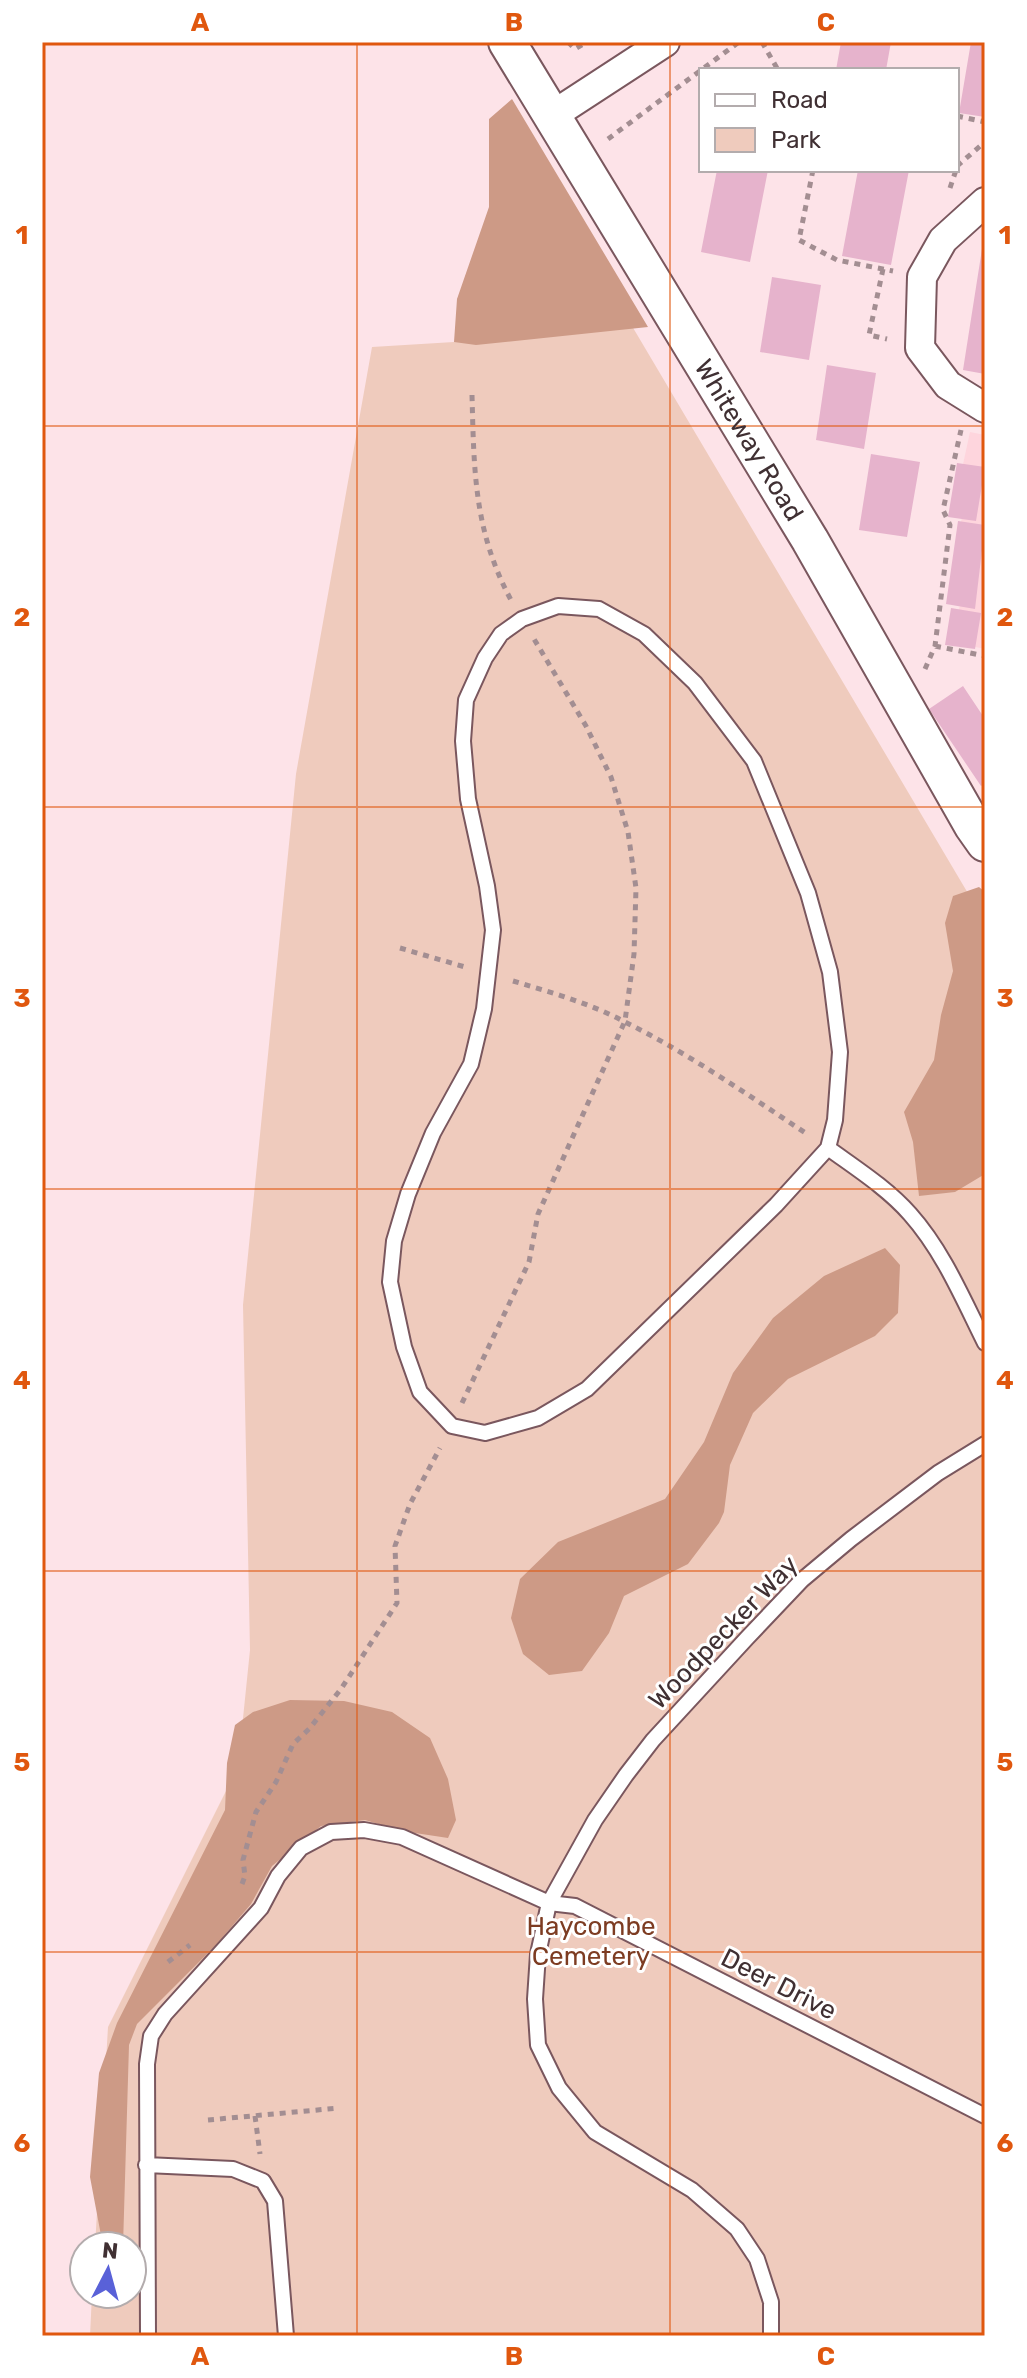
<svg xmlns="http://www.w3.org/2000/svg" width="1027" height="2378" viewBox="0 0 1027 2378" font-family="Rubik,sans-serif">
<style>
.built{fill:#fed5dd}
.green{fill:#efcbbd}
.forest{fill:#cd9a86}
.building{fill:#e6b3cc}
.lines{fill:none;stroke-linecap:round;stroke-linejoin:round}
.service-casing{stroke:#7a575e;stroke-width:18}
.minor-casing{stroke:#7a575e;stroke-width:32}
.tertiary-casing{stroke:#7a575e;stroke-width:40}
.path{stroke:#a38e92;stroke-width:5;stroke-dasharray:6 6;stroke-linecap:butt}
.service{stroke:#fff;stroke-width:14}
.minor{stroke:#fff;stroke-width:28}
.tertiary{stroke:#fff;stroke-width:36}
.grid{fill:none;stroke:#e0570e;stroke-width:2;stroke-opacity:0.55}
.labels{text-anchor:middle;stroke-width:6;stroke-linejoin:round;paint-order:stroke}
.street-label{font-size:26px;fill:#403033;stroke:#fff}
.park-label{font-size:26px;fill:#7d3c22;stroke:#fff}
.neatline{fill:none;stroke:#e0570e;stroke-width:3}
.grid-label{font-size:26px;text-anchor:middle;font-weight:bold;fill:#e0570e}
</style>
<rect width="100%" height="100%" fill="#fde3e8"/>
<path class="built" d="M970,432L985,435V649L952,642L975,535L959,531L967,495L957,492Z"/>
<path class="green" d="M629,321L985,922V2336H90L92,2294H132V2246H95L108,2027L238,1767L250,1650L243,1305L296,774L372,347L454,342Z"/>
<path class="forest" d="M512,99L648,327L476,345L454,342L457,299L489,207V119Z
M979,887L985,892V1174L955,1192L919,1196L913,1142L904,1112L934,1060L941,1015L953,971L945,923L953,896Z
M885,1248L900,1265L898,1313L875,1336L788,1379L753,1413L730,1465L724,1512L719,1523L688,1564L624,1596L609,1633L582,1671L549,1675L523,1654L511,1618L520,1579L558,1542L665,1499L704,1442L733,1373L773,1318L824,1276Z
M290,1700L344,1701L392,1712L430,1738L448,1779L456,1820L448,1838L402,1831L365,1820L321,1826L272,1866L251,1904L216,1945L137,2024L129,2045L123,2246H103L90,2177L99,2073L117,2023L225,1810L227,1763L235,1725L253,1712Z"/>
<path class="building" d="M841,42H891L886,70H836Z
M971,42H985V117L959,113Z
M717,170H768L750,262L701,252Z
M858,170H909L891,265L842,256Z
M982,249L985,250V374L963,370Z
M772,277L821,285L809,360L760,352Z
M827,365L876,373L864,449L816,440Z
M871,454L920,462L907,537L859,530Z
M957,463L985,467L976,521L948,517Z
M958,521L985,525L975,609L946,604Z
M951,608L981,613L975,649L945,645Z
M963,686L985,719V783L981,786L929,709Z"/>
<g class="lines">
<g class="service-casing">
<path id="service" d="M558,606L599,609L644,634L695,683L754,761L808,893L830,972L840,1052L835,1120L828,1148L776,1205L587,1389L538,1418L485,1433L452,1426L420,1392L404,1347L390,1282L394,1241L408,1194L433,1133L471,1064L484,1009L493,930L487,886L468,799L463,741L466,700L485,658L501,634L522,619Z
M828,1148C857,1169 887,1188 910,1214C943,1251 963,1299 985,1343
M146,2165L233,2169L263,2181L275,2201L286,2336
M148,2336L147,2064L151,2036L165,2014L261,1908L278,1876L301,1848L331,1832L364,1830L402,1837L549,1903L575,1906L985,2116
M771,2336V2302L757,2259L737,2229L692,2190L595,2132L559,2088L538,2045L535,1999L538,1954L549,1903L595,1820L626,1775L653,1740L747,1638L802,1580L851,1539L938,1473L985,1444"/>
</g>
<g class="minor-casing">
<path id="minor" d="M553,115L665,42
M985,202L943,240L922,277L920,348L948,385L985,408"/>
</g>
<g class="tertiary-casing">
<g id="tertiary">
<path id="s1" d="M507,42L810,540L973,826L985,843"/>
</g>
</g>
<path class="path" d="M568,42L575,49L587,42
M762,42L778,70
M957,116L985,122
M608,139L739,42
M957,166L985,142
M813,170L799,240L837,260L893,271
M950,188L956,170
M883,269L869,335L887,339
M472,395C474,471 474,531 511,600
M935,646L985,656
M925,669L935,646L950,525L943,510L961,430
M400,948L465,967
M513,981C550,992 589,1003 623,1021C688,1053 748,1095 807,1134
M462,1403L529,1262L538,1214L625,1021L634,954L636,888L628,832L611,777L586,726L534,639
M242,1884L245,1876L243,1860L256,1812L276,1782L293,1744L309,1729L341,1689L397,1603L395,1546L410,1504L440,1448
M168,1962L190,1945
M255,2116L260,2154
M208,2120L339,2108"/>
<use href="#service" class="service"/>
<use href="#minor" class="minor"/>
<use href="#tertiary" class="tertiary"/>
</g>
<path class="grid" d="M357,42V2336M670,42V2336M42,426H985M42,807H985M42,1189H985M42,1571H985M42,1952H985"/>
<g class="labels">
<g class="street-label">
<text dy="9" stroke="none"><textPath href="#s1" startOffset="466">Whiteway Road</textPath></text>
<text transform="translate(723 1632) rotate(-46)" y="9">Woodpecker Way</text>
<text transform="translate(779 1984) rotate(27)" y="9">Deer Drive</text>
</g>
<g class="park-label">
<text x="591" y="1935">Haycombe<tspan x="591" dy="30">Cemetery</tspan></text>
</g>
</g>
<rect width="1027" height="2378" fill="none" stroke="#ffffff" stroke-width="88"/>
<rect x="699" y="68" width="260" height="104" fill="#ffffff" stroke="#b3acad" stroke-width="2"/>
<rect x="715" y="94" width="40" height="12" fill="#ffffff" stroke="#b3acad" stroke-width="2"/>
<text x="771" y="108" font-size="24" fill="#403033">Road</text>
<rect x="715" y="128" width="40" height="24" fill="#efcbbd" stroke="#b3acad" stroke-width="2"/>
<text x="771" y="148" font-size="24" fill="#403033">Park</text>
<g transform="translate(108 2270) rotate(6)"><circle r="38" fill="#ffffff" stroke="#b3acad" stroke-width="2"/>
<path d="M0-6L14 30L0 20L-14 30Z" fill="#5961d8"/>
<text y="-12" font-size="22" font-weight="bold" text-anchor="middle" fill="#403033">N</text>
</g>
<rect x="44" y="44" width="939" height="2290" class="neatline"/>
<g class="grid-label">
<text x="200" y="31">A</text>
<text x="514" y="31">B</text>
<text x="826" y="31">C</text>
<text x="22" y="244">1</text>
<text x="1005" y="244">1</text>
<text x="22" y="626">2</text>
<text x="1005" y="626">2</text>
<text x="22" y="1007">3</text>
<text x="1005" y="1007">3</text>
<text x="22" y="1389">4</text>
<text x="1005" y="1389">4</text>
<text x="22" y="1771">5</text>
<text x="1005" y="1771">5</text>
<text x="22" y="2152">6</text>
<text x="1005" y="2152">6</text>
<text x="200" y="2365">A</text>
<text x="514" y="2365">B</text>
<text x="826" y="2365">C</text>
</g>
</svg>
